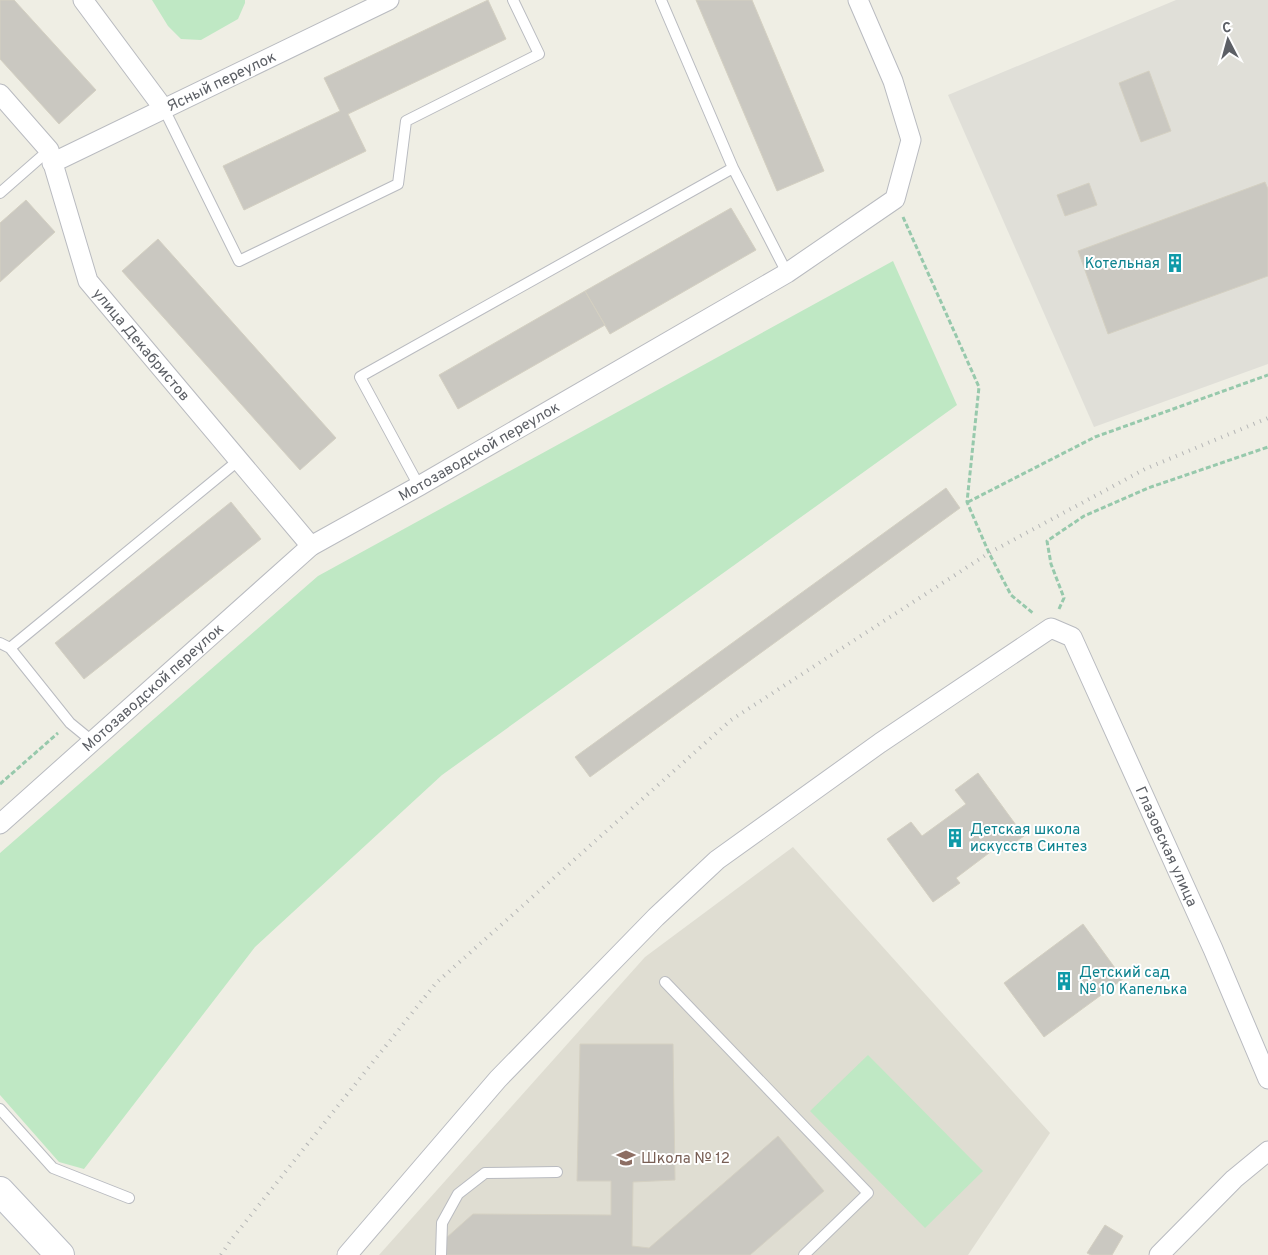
<svg xmlns="http://www.w3.org/2000/svg" width="1268" height="1255" viewBox="0 0 1268 1255" font-family="Overpass,sans-serif">
<style>
.industrial{fill:#e0dfd8}
.education{fill:#dfddd2}
.green{fill:#bfe8c4}
.building{fill:#cac8c1;stroke:#d4d0c2}
.lines{fill:none;stroke-linecap:round;stroke-linejoin:round}
.lane-casing{stroke:#b9bbc0;stroke-width:12}
.street-casing{stroke:#b9bbc0;stroke-width:21}
.secondary-casing{stroke:#b9bcc3;stroke-width:30}
.path{stroke:#97c9ac;stroke-width:3;stroke-dasharray:5 2.5;stroke-linecap:butt}
.lane{stroke:#fff;stroke-width:10}
.street{stroke:#fff;stroke-width:19}
.secondary{stroke:#fff;stroke-width:28}
.rail{stroke:#b5b6b6;stroke-width:4;stroke-dasharray:1 6;stroke-linecap:butt}
.labels{text-anchor:middle;stroke-width:4;stroke-linejoin:round;paint-order:stroke}
.street-label{font-size:15px;fill:#5c5f65;stroke:#fff}
.culture-label{font-size:15px;fill:#0d838f;stroke:#fff;text-anchor:start}
.education-label{font-size:15px;fill:#785e54;stroke:#fff;text-anchor:start}
</style>
<rect width="100%" height="100%" fill="#efeee4"/>
<path class="industrial" d="M1176,0H1268V364L1094,427L948,95Z"/>
<path class="education" d="M793,847L1050,1133L968,1255H379L645,957Z"/>
<path class="green" d="M152,0H245V3L238,19L201,40L181,39L168,26Z
M893,261L957,405L442,775L255,947L84,1169L59,1162L0,1095V853L318,576Z
M868,1055L983,1171L925,1228L810,1111Z"/>
<path class="building" d="M0,0H14L96,90L59,124L0,59Z
M488,0L506,39L348,114L366,151L244,210L223,166L340,111L324,78Z
M696,0H752L824,171L777,191Z
M1149,71L1171,131L1141,142L1119,83Z
M1265,182L1268,189V276L1108,334L1078,251Z
M1089,183L1097,205L1065,216L1057,195Z
M26,200L55,232L0,282V223Z
M731,208L756,250L610,334L585,291Z
M158,239L336,438L300,470L122,271Z
M585,291L605,325L458,409L439,375Z
M946,488L960,508L590,777L575,757Z
M231,502L261,539L84,679L55,643Z
M978,773L1024,836L1001,852L997,847L956,878L960,883L933,902L887,839L911,822L922,836L966,804L955,790Z
M1083,924L1123,979L1044,1037L1004,983Z
M580,1044H673L675,1180L633,1182L632,1246L649,1248L778,1136L824,1191L750,1255H445V1239L473,1214L611,1215V1181H577Z
M1105,1225L1123,1236L1112,1255H1091L1087,1253Z"/>
<g class="lines">
<g class="lane-casing">
<path id="lane" d="M661,0L733,168
M164,109L239,261L398,184L406,121L539,54L513,0
M0,193L49,150
M419,486L360,377L365,374L733,168L787,273
M0,643L10,648L70,723L92,741
M10,648L239,460
M665,982L868,1193L804,1255
M0,1109L53,1168L129,1198
M441,1255L442,1223L458,1194L485,1173L557,1172"/>
</g>
<g class="street-casing">
<g id="street">
<path d="M83,0L164,109"/>
<path id="s1" d="M0,94L49,150L88,281L311,546"/>
<path id="s2" d="M52,163L389,0"/>
<path id="s3" d="M0,824L311,546L419,486L787,273L895,199L911,140L893,81L858,0"/>
<path id="s4" d="M347,1255L498,1079L656,917L717,860L880,743L1051,628L1072,637L1213,949L1268,1079"/>
<path d="M1159,1255L1234,1179L1268,1151"/>
</g>
</g>
<g class="secondary-casing">
<path id="secondary" d="M0,1191L60,1255"/>
</g>
<path class="path" d="M903,217L979,387L967,502L989,553L1011,595L1034,614
M968,502L1095,437L1268,375
M1059,609L1064,598L1051,564L1047,541L1084,516L1148,488L1268,447
M0,784L58,733"/>
<use href="#lane" class="lane"/>
<use href="#street" class="street"/>
<use href="#secondary" class="secondary"/>
<path class="rail" d="M221,1255L231,1240L436,983L731,720L989,553L1145,469L1268,418"/>
</g>
<defs>
<g id="building-bare" transform="scale(1.5)"><path d="M-4-6H4V6H1V3H-1V6H-4ZM-2.5-4.3h1.7v1.8h-1.7ZM.8-4.3h1.7v1.8H.8ZM-2.5-1h1.7V.8h-1.7ZM.8-1h1.7V.8H.8Z" fill="#0f9aa8" stroke="#fff" stroke-width="2.5" paint-order="stroke"/></g>
<g id="school-bare" transform="scale(1.5)"><path d="M0-5L7-2L0 1L-7-2ZM-4 1L0 2.5L4 1V4Q0 6-4 4Z" fill="#8d6e63" stroke="#fff" stroke-width="2.5" paint-order="stroke"/></g>
</defs>
<g fill-rule="evenodd">
<use href="#building-bare" x="1175" y="263"/>
<use href="#building-bare" x="955" y="838"/>
<use href="#building-bare" x="1064" y="981"/>
<use href="#school-bare" x="626" y="1158"/>
</g>
<g class="labels">
<g class="street-label">
<text dy="5" stroke="none"><textPath href="#s2" startOffset="188">Ясный переулок</textPath></text>
<text dy="5" stroke="none"><textPath href="#s1" startOffset="294">улица Декабристов</textPath></text>
<text dy="5" stroke="none"><textPath href="#s3" startOffset="610">Мотозаводской переулок</textPath></text>
<text dy="5" stroke="none"><textPath href="#s3" startOffset="205">Мотозаводской переулок</textPath></text>
<text dy="5" stroke="none"><textPath href="#s4" startOffset="1201">Глазовская улица</textPath></text>
</g>
<g class="culture-label">
<text x="1160" y="268" text-anchor="end">Котельная</text>
<text x="970" y="834">Детская школа<tspan x="970" dy="17">искусств Синтез</tspan></text>
<text x="1079" y="977">Детский сад<tspan x="1079" dy="17">№ 10 Капелька</tspan></text>
</g>
<g class="education-label">
<text x="641" y="1163">Школа № 12</text>
</g>
</g>
<g transform="translate(1228 40) rotate(354)" stroke="#ffffff" stroke-width="4" paint-order="stroke">
<path d="M0-4L9 19L0 12L-9 19Z" fill="#5c5f65"/>
<text y="-8" font-size="14" font-weight="bold" text-anchor="middle" fill="#5c5f65">С</text>
</g>
</svg>
